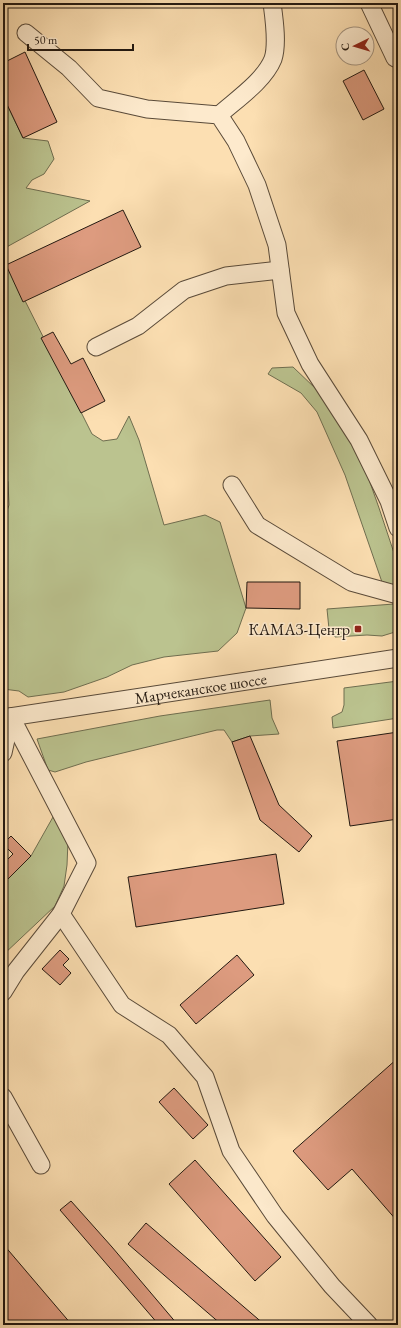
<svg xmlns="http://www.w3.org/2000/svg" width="401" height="1328" viewBox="0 0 401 1328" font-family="'EB Garamond',serif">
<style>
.green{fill:#bbc38f;stroke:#6f6e50}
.building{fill:#dd9b7f;stroke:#231911}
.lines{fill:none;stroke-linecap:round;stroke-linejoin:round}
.minor-casing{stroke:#594a39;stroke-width:19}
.minor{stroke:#fdeacd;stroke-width:17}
.poi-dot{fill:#8f2418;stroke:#fdeacd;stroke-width:1.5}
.labels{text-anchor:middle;stroke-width:3;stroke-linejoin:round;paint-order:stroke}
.poi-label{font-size:16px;fill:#231911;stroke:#fdeacd;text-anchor:end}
.street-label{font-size:16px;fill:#231911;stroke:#fdeacd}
</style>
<rect width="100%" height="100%" fill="#fcdfb2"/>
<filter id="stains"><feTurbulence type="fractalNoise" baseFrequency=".005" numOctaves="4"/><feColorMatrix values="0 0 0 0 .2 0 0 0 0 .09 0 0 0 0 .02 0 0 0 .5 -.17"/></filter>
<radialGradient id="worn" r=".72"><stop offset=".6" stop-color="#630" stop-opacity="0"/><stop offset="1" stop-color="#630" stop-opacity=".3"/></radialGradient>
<path class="green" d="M3,96L23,138L48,141L54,159L44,174L32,180L26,188L90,201L3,249Z
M3,257L92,434L103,441L117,439L129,416L139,440L164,525L205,515L220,522L246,608L237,633L218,651L164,657L132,665L107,677L64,692L28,697L19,691L3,689V585L8,579L3,574V522L9,505L8,482L3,467Z
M293,367L316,389L360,454L379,508L396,559L398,569V589L383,585L345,475L317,412L301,393L268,374L272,368Z
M394,604L398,606V624L395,632L382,636L367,635L335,637L329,629L327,609Z
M398,681V718L333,728L332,717L342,712L344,705V688Z
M270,700L272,718L279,734L250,736L232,742L224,730H217L86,762L55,772L48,770L37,739L160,716Z
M53,817L68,841L67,865L64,886L55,906L3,955V884L31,856Z"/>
<path class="building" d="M25,52L57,122L23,138L3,96V63Z
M364,70L384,109L363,120L343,81Z
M123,210L141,247L23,302L6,265Z
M53,332L71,364L83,358L105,401L81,413L41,338Z
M247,582H300V609L246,608Z
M398,732V819L350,826L337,741Z
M250,736L279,805L312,836L299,852L260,820L232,742Z
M11,836L31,856L3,884V864L13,854L3,844Z
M276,854L284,904L136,927L128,877Z
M60,950L69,959L63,965L71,973L60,985L42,969Z
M237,955L254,975L196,1024L180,1005Z
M398,1058V1222L352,1169L328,1190L293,1151Z
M174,1088L208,1125L193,1139L159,1102Z
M195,1160L281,1257L255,1281L169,1184Z
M71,1201L112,1247L178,1325H159L60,1210Z
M146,1223L265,1325H222L128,1244Z
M3,1244L72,1325H3Z"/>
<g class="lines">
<g class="minor-casing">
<g id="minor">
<path d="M369,3L395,58L398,56"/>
<path d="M26,33L69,68L98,98L147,109L219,115L236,141L257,185L277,245L286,313L310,364L359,440L389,501L398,528"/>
<path d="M219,115C237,99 264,81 273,59C278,44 274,18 272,3"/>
<path d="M96,347L138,326L184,290L226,276L280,270"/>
<path d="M232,485L257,525L351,582L398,595"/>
<path id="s1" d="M3,718L398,658"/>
<path d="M3,753L11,717"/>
<path d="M61,914L122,1005L169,1035L205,1077L231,1151L275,1216L332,1286L369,1325"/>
<path d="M3,992L16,971L61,914L87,863L11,717"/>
<path d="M3,1097L41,1165"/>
</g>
</g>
<use href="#minor" class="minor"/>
</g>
<rect class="poi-dot" x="354" y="625" width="8" height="8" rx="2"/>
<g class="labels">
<g class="poi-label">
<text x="350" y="635">КАМАЗ-Центр</text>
</g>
<g class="street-label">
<text dy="6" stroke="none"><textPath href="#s1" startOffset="200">Марчеканское шоссе</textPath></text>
</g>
</g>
<rect width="401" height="1328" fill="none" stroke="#fcdfb2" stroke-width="16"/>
<rect x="4" y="4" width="393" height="1320" fill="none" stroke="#231911" stroke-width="2"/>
<rect x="8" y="8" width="385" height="1312" fill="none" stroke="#231911"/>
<g transform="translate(355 46) rotate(265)"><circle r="19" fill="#fdeacd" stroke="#a69682"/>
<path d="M0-3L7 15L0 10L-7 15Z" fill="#8f2418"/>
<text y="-6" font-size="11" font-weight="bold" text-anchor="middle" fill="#231911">С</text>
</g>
<path d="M28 44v6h105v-6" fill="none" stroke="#231911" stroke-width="2"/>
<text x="34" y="44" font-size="12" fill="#231911" stroke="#fdeacd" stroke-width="3" paint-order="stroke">50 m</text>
<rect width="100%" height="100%" filter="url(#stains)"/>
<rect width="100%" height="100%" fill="url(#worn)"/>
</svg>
